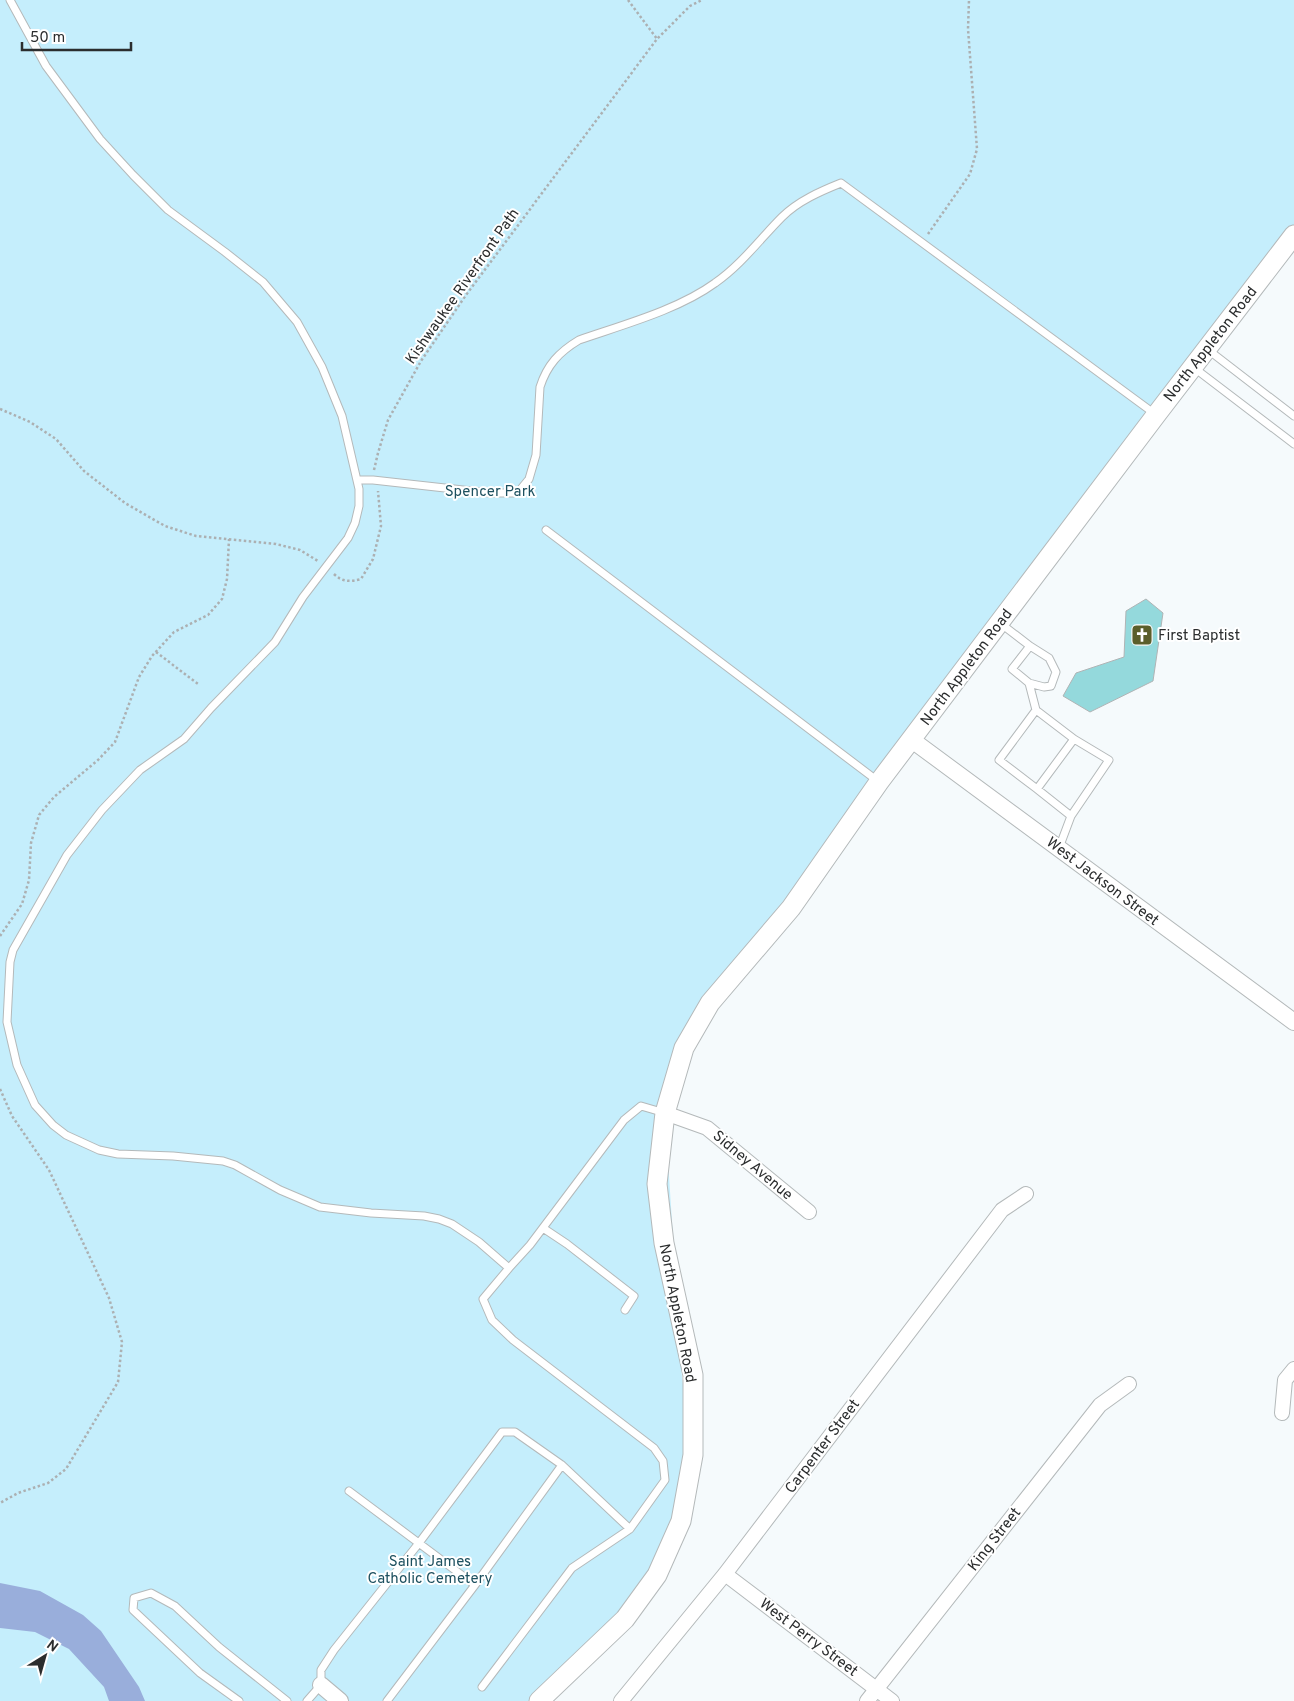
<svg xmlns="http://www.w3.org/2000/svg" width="1294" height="1701" viewBox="0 0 1294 1701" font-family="Overpass,sans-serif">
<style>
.green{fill:#c5eefc}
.water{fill:#99aedb}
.building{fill:#94d9dc;stroke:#b0b4b5}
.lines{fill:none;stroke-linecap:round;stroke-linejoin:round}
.service-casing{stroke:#b4b9ba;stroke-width:9}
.minor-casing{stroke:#b4b9ba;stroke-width:16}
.tertiary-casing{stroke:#b4b9ba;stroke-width:18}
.secondary-casing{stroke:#b4b9ba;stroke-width:21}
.path{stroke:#acb0b2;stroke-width:2.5;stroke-dasharray:2.5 2.5;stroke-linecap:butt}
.service{stroke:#fff;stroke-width:7}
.minor{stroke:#fff;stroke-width:14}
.tertiary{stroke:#fff;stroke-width:16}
.secondary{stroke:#fff;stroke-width:19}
.labels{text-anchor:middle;stroke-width:4;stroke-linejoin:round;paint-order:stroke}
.street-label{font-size:15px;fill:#2b2d2e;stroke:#fff}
.park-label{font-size:15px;fill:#1d505f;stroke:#fff}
.poi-label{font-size:15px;fill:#2b2d2e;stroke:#fff;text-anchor:start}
</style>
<rect width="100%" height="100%" fill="#f5fafc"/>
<path class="green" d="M0,0H1294V236L710,1003L665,1113L682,1378L693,1455L657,1575L539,1701H0Z"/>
<path class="water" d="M0,1583L40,1591L83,1615L101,1631L139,1687L145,1701H109L104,1687L69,1649L35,1632L0,1628Z"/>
<path class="building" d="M1146,599L1163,613L1153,681L1090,712L1063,696L1076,673L1124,657L1126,611Z"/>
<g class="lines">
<g class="service-casing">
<path id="service" d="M10,0L46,66L100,139L133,175L168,210L225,252L263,282L297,322L322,367L342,416L359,489V506L355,523L348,538L303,597L275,642L211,708L184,739L140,770L102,810L67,855L13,950L10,962L7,1022L17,1065L35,1105L53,1125L66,1135L99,1150L118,1154L173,1156L223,1161L235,1165L280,1190L320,1207L371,1213L424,1216L439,1219L452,1224L479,1242L509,1268
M1207,349L1294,416
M1193,367L1294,444
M358,480H373L490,493H513L520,490L529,479L536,455L540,387C547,365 559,352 579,340C622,325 678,310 715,283C741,265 760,239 782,217C798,201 821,191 841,183L1155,414
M546,530L879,782
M1000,623L1030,646L1012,669L1029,683L1036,710L1074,739L1109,760L1071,816L1059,848
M1029,683L1044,687L1051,686L1056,672L1049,658L1030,646
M1036,710L999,760L1037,789L1074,739
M1037,789L1071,816
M543,1228L567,1244L634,1296L625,1310
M562,1465L630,1529
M349,1491L475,1585
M482,1687L572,1568L630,1529L665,1480L663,1461L654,1448L513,1340L492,1320L483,1299L509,1268L530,1245L624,1120L641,1106L665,1113
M239,1701L200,1673L133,1610L134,1598L151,1593L175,1606L219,1647L287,1701
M307,1701L321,1685V1670L334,1650L419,1543L502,1432H515L562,1465L475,1585L387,1701"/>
</g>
<g class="minor-casing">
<path id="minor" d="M665,1113L707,1128L809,1212
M1282,1413L1285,1380L1294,1369
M725,1574L892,1701
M621,1701L725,1574L1002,1210L1026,1194
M867,1701L1100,1405L1129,1384"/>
</g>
<g class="tertiary-casing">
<path id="tertiary" d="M912,740L1294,1022
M321,1685L340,1701"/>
</g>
<g class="secondary-casing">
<path id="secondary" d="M539,1701L625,1619L657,1575L681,1521L693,1455V1375L664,1243L657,1184L665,1113L684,1048L710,1003L791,908L879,782L1156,415L1294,235"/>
</g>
<path class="path" d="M628,0L657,39
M928,234L970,174L977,149L968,29L969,0
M0,409L30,422L56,439L84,471L125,503L165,526L196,536L276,544L300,550L318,561
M374,470L378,453L388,420L421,361L466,295L657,39L690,6L702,0
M334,574C342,582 350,582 361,579L373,559L381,526L378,491
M156,652L198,684
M0,936L22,904L29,880L31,843L39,815L54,797L98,760L115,742L139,677L152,656L174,632L208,615L222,599L227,579L229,539
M0,1089L12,1116L49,1170L109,1298L122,1342L118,1382L66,1469L48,1483L18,1493L0,1503"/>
<use href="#service" class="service"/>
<use href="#minor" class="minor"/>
<use href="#tertiary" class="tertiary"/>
<use href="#secondary" class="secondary"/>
</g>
<defs>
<g id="church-square" transform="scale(1.125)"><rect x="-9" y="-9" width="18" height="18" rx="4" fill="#5b5e2b" stroke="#fff"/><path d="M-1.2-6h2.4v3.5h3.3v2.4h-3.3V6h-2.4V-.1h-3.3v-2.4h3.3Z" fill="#fff"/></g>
</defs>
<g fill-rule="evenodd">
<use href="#church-square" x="1142" y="635"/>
</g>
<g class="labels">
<g class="street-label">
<text transform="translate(462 286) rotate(-55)" y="5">Kishwaukee Riverfront Path</text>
<text transform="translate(1210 344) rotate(-52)" y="5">North Appleton Road</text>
<text transform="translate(966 667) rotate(-53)" y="5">North Appleton Road</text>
<text transform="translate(1103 881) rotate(37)" y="5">West Jackson Street</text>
<text transform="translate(753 1165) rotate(40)" y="5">Sidney Avenue</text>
<text transform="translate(678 1313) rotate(79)" y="5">North Appleton Road</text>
<text transform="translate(822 1446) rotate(-53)" y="5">Carpenter Street</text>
<text transform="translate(994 1539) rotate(-52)" y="5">King Street</text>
<text transform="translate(809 1637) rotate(37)" y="5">West Perry Street</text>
</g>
<g class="park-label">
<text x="490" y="496">Spencer Park</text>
<text x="430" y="1566">Saint James<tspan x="430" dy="17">Catholic Cemetery</tspan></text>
</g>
<g class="poi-label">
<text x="1158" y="640">First Baptist</text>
</g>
</g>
<g transform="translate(45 1656) rotate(37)" stroke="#ffffff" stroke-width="4" paint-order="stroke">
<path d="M0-4L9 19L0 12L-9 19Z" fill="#2b2d2e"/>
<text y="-8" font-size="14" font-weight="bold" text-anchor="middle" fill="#2b2d2e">N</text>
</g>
<path d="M22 42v8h109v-8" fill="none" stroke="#2b2d2e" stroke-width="2.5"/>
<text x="30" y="42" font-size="15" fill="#2b2d2e" stroke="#ffffff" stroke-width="4" paint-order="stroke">50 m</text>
</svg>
